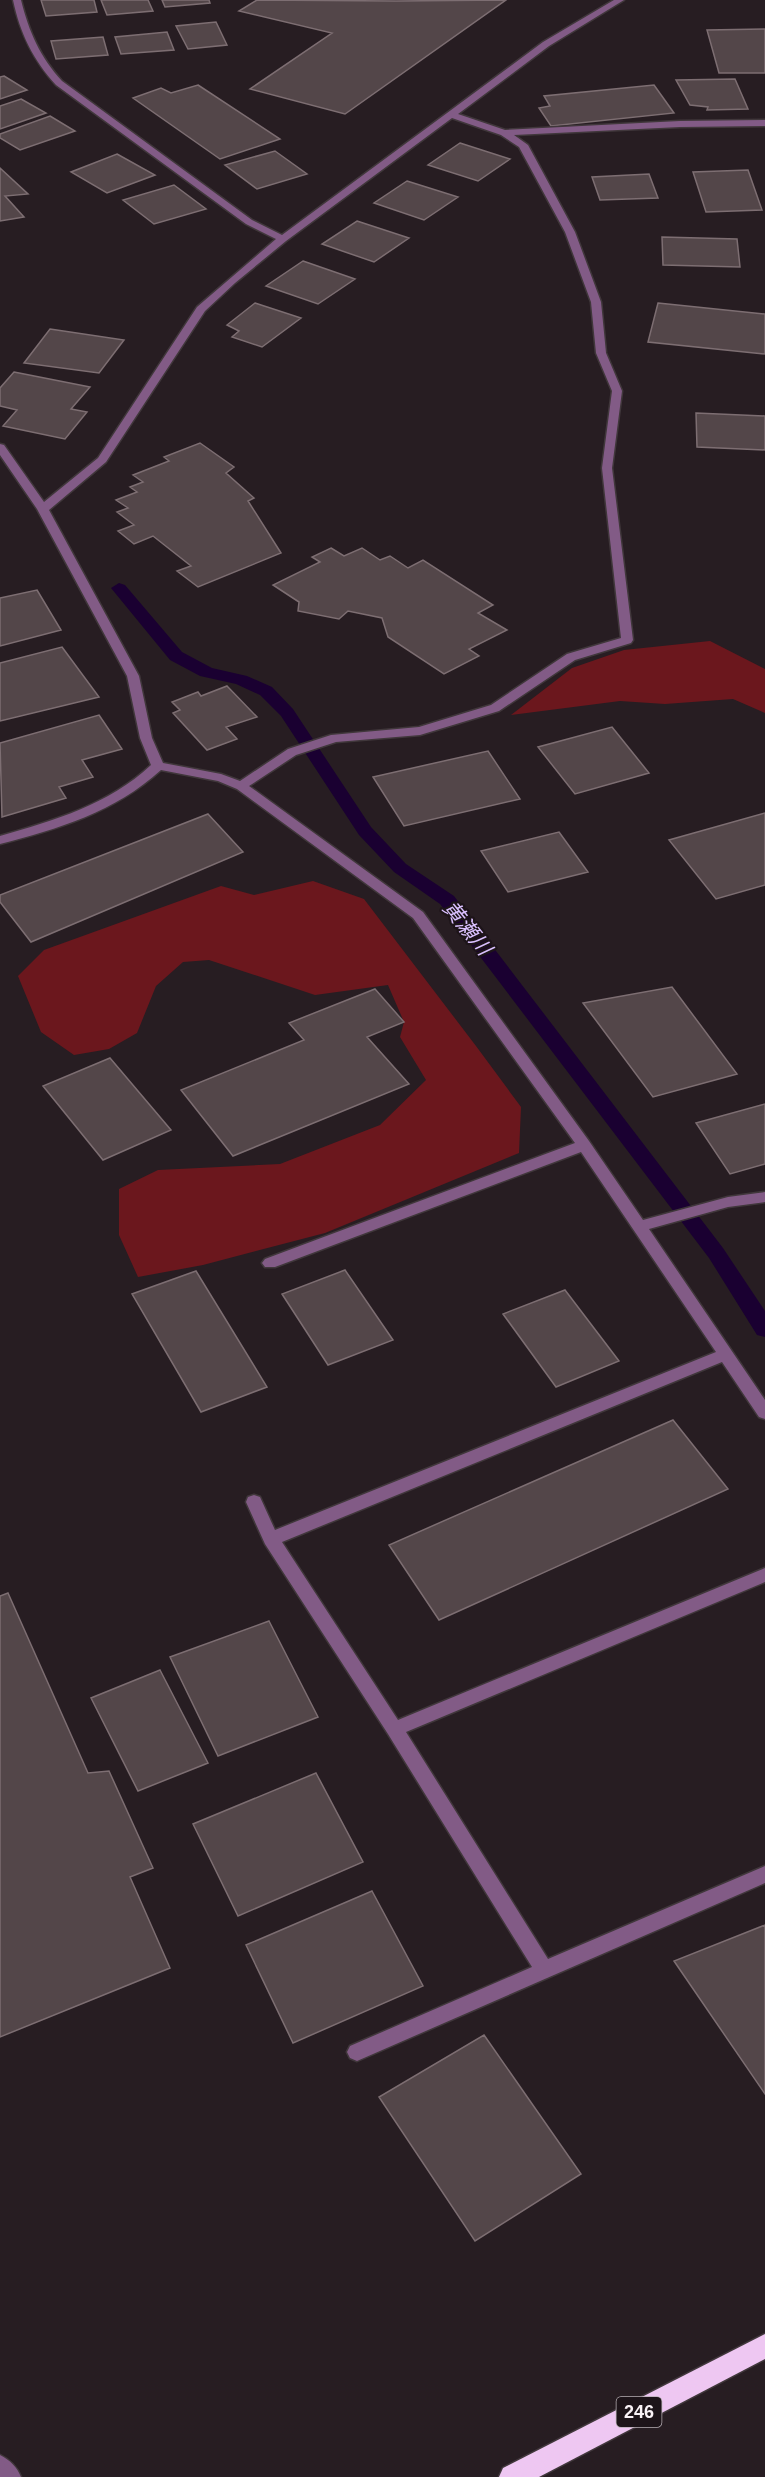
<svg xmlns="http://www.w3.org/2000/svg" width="765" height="2477" viewBox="0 0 765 2477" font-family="Helvetica,'Noto Sans JP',sans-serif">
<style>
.green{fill:#6b171d}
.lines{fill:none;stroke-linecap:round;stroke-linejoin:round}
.stream{fill:#1a0031;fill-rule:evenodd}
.building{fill:#534649;stroke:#7d6e72;stroke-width:1.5}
.minor-casing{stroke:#40373b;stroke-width:3}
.highway-casing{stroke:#40373b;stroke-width:3}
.minor{fill:#825b86;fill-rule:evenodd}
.highway{fill:#eec7f2;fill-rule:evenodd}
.labels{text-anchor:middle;stroke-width:4.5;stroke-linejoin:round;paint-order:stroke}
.shield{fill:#1d1419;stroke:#b7afb4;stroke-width:1.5}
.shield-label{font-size:18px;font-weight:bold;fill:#f9f2f6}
.water-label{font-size:21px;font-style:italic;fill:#dac0fe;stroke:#1d1419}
</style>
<rect width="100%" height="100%" fill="#271d22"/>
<path class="green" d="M710,641L765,669V713L733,699L665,704L620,701L511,715L572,668L624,650Z
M313,881L364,899L476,1046L521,1107L519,1153L325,1233L203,1265L138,1277L119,1235V1189L158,1170L280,1164L380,1125L426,1080L400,1037L404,1022L388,985L315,995L209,960L183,962L156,986L137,1033L109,1049L74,1055L41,1032L18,976L44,950L221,886L254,895Z"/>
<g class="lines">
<path class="stream" d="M119,583L125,585L182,652L212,668L247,676L272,687L293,709L371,827L406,864L454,896L723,1248L765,1311V1337L757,1335L709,1258L440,904L394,872L359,835L281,716L260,695L236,684L200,676L170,660L111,588Z"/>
</g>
<path class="building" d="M41,0H94L97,12L46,16Z
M101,0H148L153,11L107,15Z
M162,0H209L210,3L165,7Z
M257,0L396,1L506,0L345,114L250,89L332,33L239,11Z
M216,22L227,45L188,49L176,26Z
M765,29V73H719L707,30Z
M167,32L174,50L121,54L115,37Z
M103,37L108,55L56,59L51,41Z
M4,76L27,90L0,99V77Z
M735,79L748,109L707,110L708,107L690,105L676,80Z
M198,85L280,139L220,159L133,98L161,88L171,93Z
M654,85L674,113L551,126L539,108L550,106L544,96Z
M21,99L46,113L0,129V106Z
M50,116L75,131L20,150L0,138V134Z
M460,143L510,159L478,181L428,165Z
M275,151L307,174L257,189L225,165Z
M117,154L155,175L107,193L71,172Z
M0,168L28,194L5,196L24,217L0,221Z
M748,170L762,210L706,212L693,172Z
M649,174L658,198L600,200L592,177Z
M407,181L458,197L424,220L374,203Z
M174,185L206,209L154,224L123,200Z
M357,221L409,238L374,262L322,244Z
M662,237L737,239L740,267L663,265Z
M303,261L355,279L318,304L266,286Z
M255,303L301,318L262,347L232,337L239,331L227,325Z
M658,303L765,314V354L648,342Z
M50,329L124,340L99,373L24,363Z
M14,372L90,387L71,409L87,412L65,439L3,426L17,410L0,406V388Z
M696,413L765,416V450L697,447Z
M200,443L234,467L226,473L254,498L248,501L281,553L198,587L177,571L191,566L153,536L134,544L118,531L134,525L117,512L128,508L116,500L137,492L130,487L143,482L133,475L169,461L164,457Z
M331,548L344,556L362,548L380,560L390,556L408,568L423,560L493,605L478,613L507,630L469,649L479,656L444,674L388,637L382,618L348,611L339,619L298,611L299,602L273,585L320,562L312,557Z
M37,590L61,630L0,646V598Z
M62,647L99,697L0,721V663Z
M227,686L257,717L226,727L237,739L207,750L173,713L180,710L172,702L198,692L201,696Z
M99,715L122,749L82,760L93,777L59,787L66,798L2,817L0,743Z
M612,727L649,773L575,794L538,747Z
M488,751L520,799L404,826L373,777Z
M765,813V885L716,899L669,840Z
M208,814L243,852L31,942L0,902V895Z
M559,832L588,872L508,892L481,851Z
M672,987L737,1074L653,1097L583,1003Z
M375,989L404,1022L367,1037L409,1084L233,1156L181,1090L304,1040L289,1023Z
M110,1058L171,1130L103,1160L43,1086Z
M765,1104V1164L730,1174L696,1123Z
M345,1270L393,1340L328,1365L282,1294Z
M196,1271L267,1387L201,1412L132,1294Z
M565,1290L619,1361L556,1387L503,1314Z
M673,1420L728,1489L439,1620L389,1545Z
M8,1593L88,1773L109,1771L153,1868L130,1877L170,1968L0,2037V1596Z
M269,1621L318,1717L218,1756L170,1657Z
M160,1670L208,1763L138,1791L91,1698Z
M316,1773L363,1862L238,1916L193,1824Z
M372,1891L423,1986L293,2043L246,1945Z
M765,1925V2094L674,1961Z
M484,2035L581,2174L475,2241L379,2097Z"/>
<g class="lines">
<g class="minor-casing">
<path id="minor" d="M13,0H21C29,32 40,57 62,81L252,220L282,235L543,42L614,0H624L549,46L458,114L505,130L680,121L765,120V126L680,127L514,135L528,145L575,232L601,302L606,353L622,391L612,468L633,640L631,643L575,660L499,711L420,735L336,742L296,755L249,786L423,912L589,1141L643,1220L728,1197L765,1192V1202L728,1207L649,1229L765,1400V1419L759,1417L722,1362L282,1542L398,1720L765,1568V1582L406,1732L548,1959L765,1866V1883L357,2061L350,2058L347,2052L350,2046L532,1967L388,1734L265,1544L246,1502L248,1497L254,1495L260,1497L275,1530L716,1352L581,1152L275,1267H265L262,1263L265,1259L575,1143L413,918L237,789L218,781L161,770C115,812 58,829 0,844V836C55,820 108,805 151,765L140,738L127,676L37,509L0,455V444L4,445L44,502L98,458L197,307L276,239L246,224L56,85C33,60 20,33 13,0ZM452,118L501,135L519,147L565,232L591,302L596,353L612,391L602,468L621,638L567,654L491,705L419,727L331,735L288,749L240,781L221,774L163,763L152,738L139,676L49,510L106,462L205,311L235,283L286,241Z
M0,2455C10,2460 17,2467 21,2477H0Z"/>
</g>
<g class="highway-casing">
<path id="highway" d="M765,2334V2359L539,2477H499L503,2468Z"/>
</g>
<use href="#minor" class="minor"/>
<use href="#highway" class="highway"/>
</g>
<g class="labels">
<rect class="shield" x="616.5" y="2397" width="45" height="30" rx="4.5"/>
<g class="shield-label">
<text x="639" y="2418">246</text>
</g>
<g class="water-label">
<text transform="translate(467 928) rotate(51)" y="7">黄瀬川</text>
</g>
</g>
</svg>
